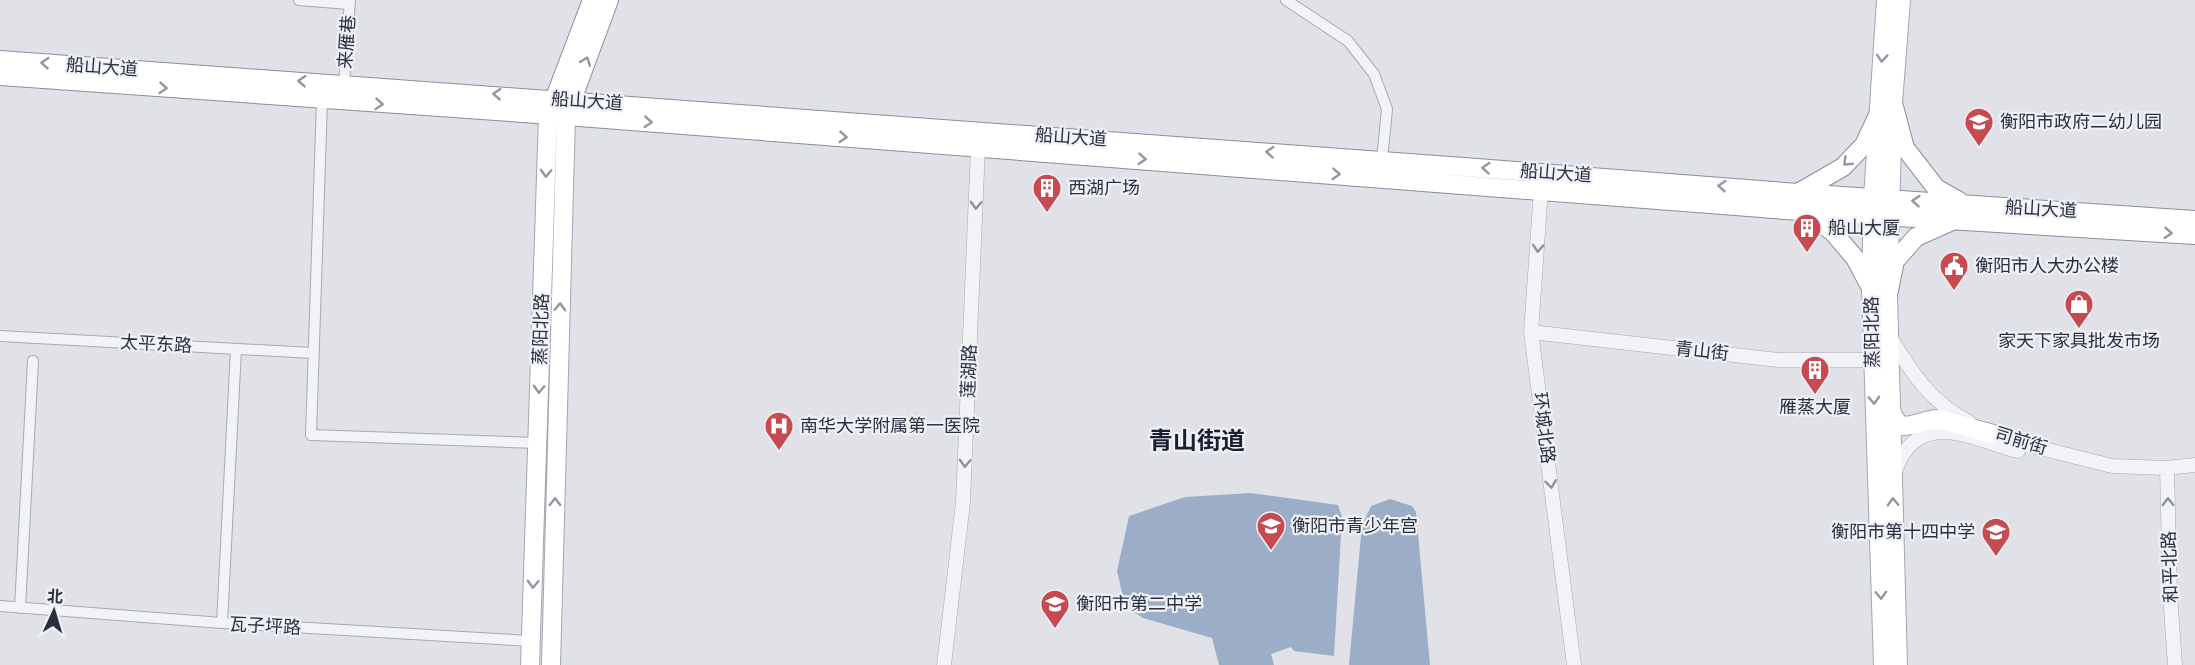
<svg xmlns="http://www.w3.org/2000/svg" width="2195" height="665" viewBox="0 0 2195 665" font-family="'PT Sans Narrow','Noto Sans SC',sans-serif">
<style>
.water{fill:#9cadc7}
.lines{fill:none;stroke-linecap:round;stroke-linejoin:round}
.minor-casing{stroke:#a5a9b2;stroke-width:12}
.tertiary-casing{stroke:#a5a9b2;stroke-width:15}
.primary-casing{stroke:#a0a6b3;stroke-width:20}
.trunk-casing{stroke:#888e9e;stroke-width:20}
.minor{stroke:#f2f3f7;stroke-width:10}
.tertiary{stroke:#f2f3f7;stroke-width:14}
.primary{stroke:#fff;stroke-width:18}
.trunk{stroke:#fff;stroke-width:18}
.oneway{stroke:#94979f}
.oneway2{stroke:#8e919b}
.labels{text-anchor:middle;stroke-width:4.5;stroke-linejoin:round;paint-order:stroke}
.street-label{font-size:18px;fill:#292f3f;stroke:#eff1f6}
.poi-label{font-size:18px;fill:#292f3f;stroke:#eff1f6;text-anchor:start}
.district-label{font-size:24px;font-weight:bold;fill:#1b2030;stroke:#eff1f6}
</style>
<rect width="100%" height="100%" fill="#e0e2e8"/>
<path class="water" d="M1251,493L1338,505L1342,517L1334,656L1294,651L1291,647L1271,654L1274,665H1219L1212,638L1143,618L1125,606L1117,571L1129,516L1185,497Z
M1390,499L1412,506L1416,512L1430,665H1349L1362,525L1371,506Z"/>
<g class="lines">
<g class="minor-casing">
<path id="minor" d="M299,0L349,4
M1286,0L1348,41L1374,74L1387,109L1382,160
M344,84L350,0
M322,100L311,435L537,443
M0,336L313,353
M0,606L222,623L531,641
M20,608L33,361
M222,623L236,349"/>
</g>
<g class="tertiary-casing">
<path id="tertiary" d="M1541,190L1531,332L1574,665
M1531,332L1778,360H1873
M1890,337C1912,373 1930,402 1969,422
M1986,431L2020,443L2112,466L2167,468L2195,465
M2167,468L2170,595L2175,665
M1893,475C1897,467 1900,457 1906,450C1934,413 1983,443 2018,451
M944,665L963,502L978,147"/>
</g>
<g class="primary-casing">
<path id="primary" d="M1890,408L1895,419L1901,426C1914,427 1925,419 1939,419L1993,434
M530,665L548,115
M551,665L566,116
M1883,665L1871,288L1873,198L1886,0
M1898,665L1888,295L1893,103L1901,0"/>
</g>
<g class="trunk-casing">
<path id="trunk" d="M0,60C600,101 1199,146 1798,193C1930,203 2063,210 2195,220
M0,76L566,116L1799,211L2195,235
M1893,103L1905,148L1936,188L1959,201
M551,108L592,0
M569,108L609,0
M1798,193L1843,167L1864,145L1879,113
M1801,212L1832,231L1855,258L1871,288
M1888,295L1895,261L1916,237L1952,221"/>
</g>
<use href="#minor" class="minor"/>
<use href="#tertiary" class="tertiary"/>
<use href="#primary" class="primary"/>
<use href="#trunk" class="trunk"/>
</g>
<defs><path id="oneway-chevron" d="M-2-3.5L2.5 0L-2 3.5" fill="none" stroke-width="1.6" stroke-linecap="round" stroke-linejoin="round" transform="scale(1.5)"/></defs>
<g class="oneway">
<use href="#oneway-chevron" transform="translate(1882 58) rotate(94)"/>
<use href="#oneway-chevron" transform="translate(586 61) rotate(-70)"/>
<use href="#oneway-chevron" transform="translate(45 63) rotate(-176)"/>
<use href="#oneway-chevron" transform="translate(302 81) rotate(-176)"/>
<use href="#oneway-chevron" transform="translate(163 88) rotate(4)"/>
<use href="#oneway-chevron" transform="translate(497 94) rotate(-176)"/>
<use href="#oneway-chevron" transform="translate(379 104) rotate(4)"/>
<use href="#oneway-chevron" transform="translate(648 122) rotate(4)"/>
<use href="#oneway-chevron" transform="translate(843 137) rotate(4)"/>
<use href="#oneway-chevron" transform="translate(1270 152) rotate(-176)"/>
<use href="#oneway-chevron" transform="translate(1142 159) rotate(4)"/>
<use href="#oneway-chevron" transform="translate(1847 162) rotate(136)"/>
<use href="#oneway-chevron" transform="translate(1486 168) rotate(-176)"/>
<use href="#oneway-chevron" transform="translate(546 173) rotate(92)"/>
<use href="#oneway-chevron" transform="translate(1336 174) rotate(4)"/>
<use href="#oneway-chevron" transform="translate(1722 186) rotate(-175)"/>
<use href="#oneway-chevron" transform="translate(1916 201) rotate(-176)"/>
<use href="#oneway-chevron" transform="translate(2168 233) rotate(4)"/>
<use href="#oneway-chevron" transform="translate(560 307) rotate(-88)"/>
<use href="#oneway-chevron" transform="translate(539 389) rotate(92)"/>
<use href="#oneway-chevron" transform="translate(1874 400) rotate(88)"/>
<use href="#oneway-chevron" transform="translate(555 502) rotate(-89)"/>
<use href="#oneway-chevron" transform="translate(1893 502) rotate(-92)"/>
<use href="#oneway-chevron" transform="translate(533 584) rotate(92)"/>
<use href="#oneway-chevron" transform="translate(1881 595) rotate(88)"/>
</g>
<g class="oneway2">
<use href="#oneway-chevron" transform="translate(976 205) rotate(93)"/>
<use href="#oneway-chevron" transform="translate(1538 248) rotate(94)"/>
<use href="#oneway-chevron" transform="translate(965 463) rotate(92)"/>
<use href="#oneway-chevron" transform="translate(1551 484) rotate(82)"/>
<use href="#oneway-chevron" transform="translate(2168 502) rotate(-91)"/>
</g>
<defs>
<g id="school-pin" transform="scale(1.5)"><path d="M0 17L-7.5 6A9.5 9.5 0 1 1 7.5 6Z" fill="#c84a51" stroke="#eff1f6"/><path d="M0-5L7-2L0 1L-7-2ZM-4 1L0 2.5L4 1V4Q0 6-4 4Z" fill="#fff"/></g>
<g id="building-pin" transform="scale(1.5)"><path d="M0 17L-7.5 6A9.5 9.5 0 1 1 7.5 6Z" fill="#c84a51" stroke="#eff1f6"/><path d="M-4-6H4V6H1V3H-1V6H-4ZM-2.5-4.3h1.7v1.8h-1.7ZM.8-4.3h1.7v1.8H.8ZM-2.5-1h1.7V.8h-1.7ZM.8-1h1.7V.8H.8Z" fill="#fff"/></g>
<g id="civic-pin" transform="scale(1.5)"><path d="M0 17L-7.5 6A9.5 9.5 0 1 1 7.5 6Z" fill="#c84a51" stroke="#eff1f6"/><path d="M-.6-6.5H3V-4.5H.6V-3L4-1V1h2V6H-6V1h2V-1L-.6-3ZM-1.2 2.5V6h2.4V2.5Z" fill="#fff"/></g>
<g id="shop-pin" transform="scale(1.5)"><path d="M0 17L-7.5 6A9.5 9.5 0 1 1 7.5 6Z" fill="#c84a51" stroke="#eff1f6"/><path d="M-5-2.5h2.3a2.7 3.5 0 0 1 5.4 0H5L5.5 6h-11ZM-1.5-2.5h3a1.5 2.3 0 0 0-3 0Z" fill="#fff"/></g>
<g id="hospital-pin" transform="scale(1.5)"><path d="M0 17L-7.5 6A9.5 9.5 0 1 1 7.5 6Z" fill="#c84a51" stroke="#eff1f6"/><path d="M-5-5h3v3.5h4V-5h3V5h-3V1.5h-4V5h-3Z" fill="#fff"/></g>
</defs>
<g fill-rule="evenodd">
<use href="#school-pin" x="1979" y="122"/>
<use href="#building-pin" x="1047" y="188"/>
<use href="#building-pin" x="1807" y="228"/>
<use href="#civic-pin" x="1954" y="266"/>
<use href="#shop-pin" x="2079" y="304"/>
<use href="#building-pin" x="1815" y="370"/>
<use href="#hospital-pin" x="779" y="426"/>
<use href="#school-pin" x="1271" y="526"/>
<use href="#school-pin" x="1996" y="532"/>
<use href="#school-pin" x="1055" y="604"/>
</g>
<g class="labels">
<g class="street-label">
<text transform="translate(347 42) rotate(-86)" y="6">来雁巷</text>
<text transform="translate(102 67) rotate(4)" y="6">船山大道</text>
<text transform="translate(587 101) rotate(4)" y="6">船山大道</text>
<text transform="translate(1071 137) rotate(4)" y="6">船山大道</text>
<text transform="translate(1556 173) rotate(4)" y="6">船山大道</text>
<text transform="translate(2041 209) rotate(3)" y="6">船山大道</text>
<text transform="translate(541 329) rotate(-88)" y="6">蒸阳北路</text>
<text transform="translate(1872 332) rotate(-91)" y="6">蒸阳北路</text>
<text transform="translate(156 344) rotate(3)" y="6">太平东路</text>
<text transform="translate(1702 351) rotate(6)" y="6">青山街</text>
<text transform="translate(969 371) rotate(-88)" y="6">莲湖路</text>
<text transform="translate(1544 428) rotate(83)" y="6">环城北路</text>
<text transform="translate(2021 441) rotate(17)" y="6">司前街</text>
<text transform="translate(2170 567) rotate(-92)" y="6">和平北路</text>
<text transform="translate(265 626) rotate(3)" y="6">瓦子坪路</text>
</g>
<g class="poi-label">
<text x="2000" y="128">衡阳市政府二幼儿园</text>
<text x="1068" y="194">西湖广场</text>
<text x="1828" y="234">船山大厦</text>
<text x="1975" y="272">衡阳市人大办公楼</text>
<text x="2079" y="347" text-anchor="middle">家天下家具批发市场</text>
<text x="1815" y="413" text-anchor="middle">雁蒸大厦</text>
<text x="800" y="432">南华大学附属第一医院</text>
<text x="1292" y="532">衡阳市青少年宫</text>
<text x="1975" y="538" text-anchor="end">衡阳市第十四中学</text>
<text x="1076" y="610">衡阳市第二中学</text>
</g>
<g class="district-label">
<text x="1197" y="449">青山街道</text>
</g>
</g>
<g transform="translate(54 611) rotate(4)" stroke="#eff1f6" stroke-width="4.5" paint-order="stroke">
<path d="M0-4.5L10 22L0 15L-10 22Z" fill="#292f3f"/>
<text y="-9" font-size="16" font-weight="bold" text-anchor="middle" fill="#292f3f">北</text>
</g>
</svg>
